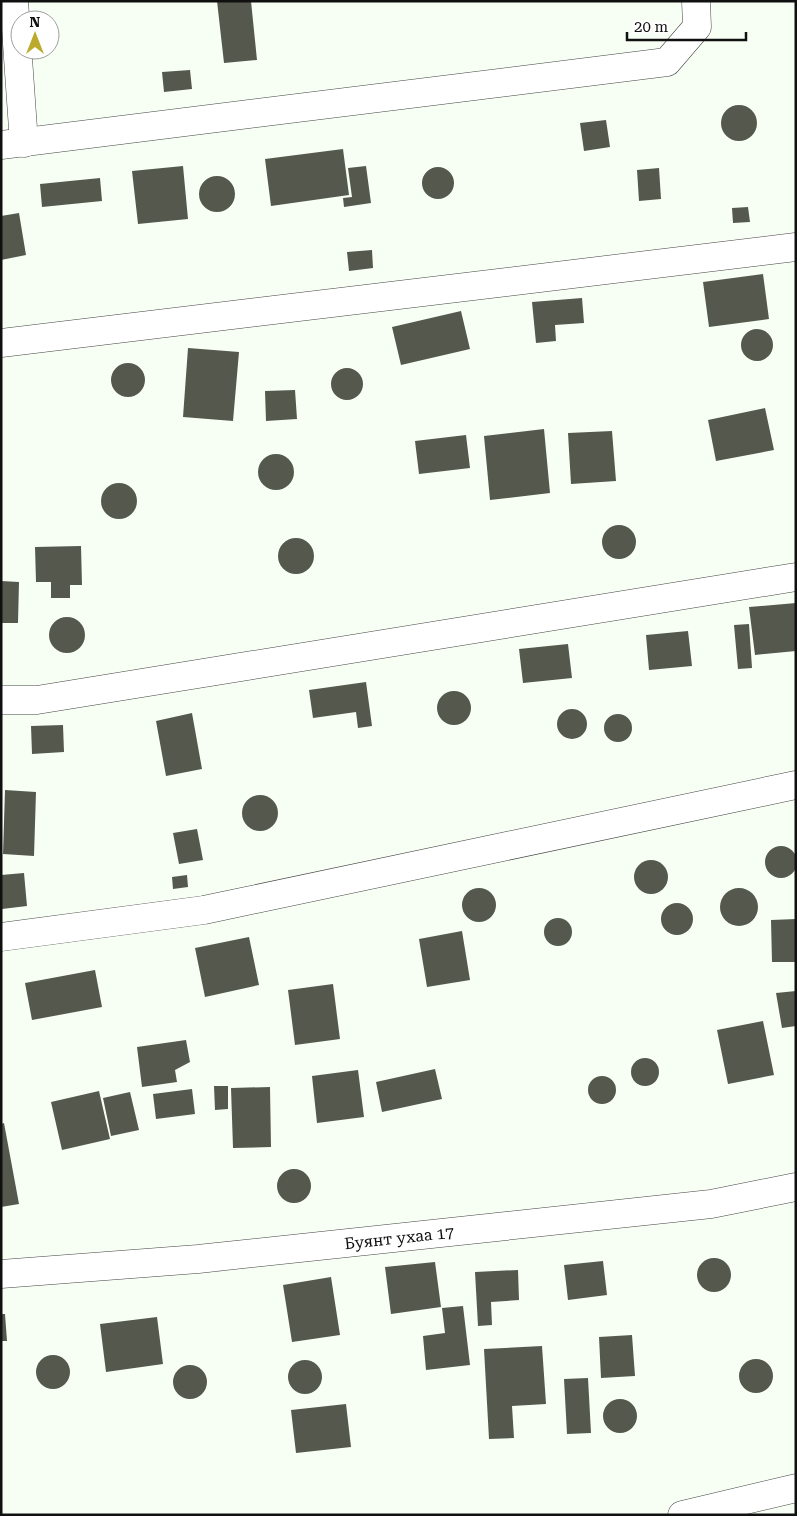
<svg xmlns="http://www.w3.org/2000/svg" width="797" height="1516" viewBox="0 0 797 1516" font-family="'Roboto Serif',serif">
<style>
.building{fill:#55594d}
.lines{fill:none;stroke-linecap:round;stroke-linejoin:round}
.street-casing{stroke:#434343;stroke-width:29}
.street{stroke:#fff;stroke-width:28}
.labels{text-anchor:middle;stroke-width:5;stroke-linejoin:round;paint-order:stroke}
.street-label{font-size:16px;fill:#101010;stroke:#fff}
</style>
<rect width="100%" height="100%" fill="#f7fff4"/>
<path class="building" d="M217,1H251L257,60L224,63Z
M190,70L192,89L164,92L162,72Z
M721 123a18 18 0 1 1 36 0a18 18 0 1 1-36 0Z
M606,120L610,147L584,151L580,123Z
M343,149L349,195L271,206L265,159Z
M183,166L188,219L138,224L132,171Z
M366,166L371,203L344,207L343,198L352,197L348,168Z
M422 183a16 16 0 1 1 32 0a16 16 0 1 1-32 0Z
M659,168L661,199L639,201L637,170Z
M199 194a18 18 0 1 1 36 0a18 18 0 1 1-36 0Z
M100,178L102,201L42,207L40,184Z
M748,207L750,222L733,223L732,208Z
M19,213L26,255L1,260V216Z
M372,250L373,268L349,271L347,252Z
M763,274L769,319L709,327L703,282Z
M582,298L584,323L555,325L556,341L536,343L532,302Z
M461,311L470,349L401,365L392,327Z
M741 345a16 16 0 1 1 32 0a16 16 0 1 1-32 0Z
M188,348L239,352L233,421L183,417Z
M111 380a17 17 0 1 1 34 0a17 17 0 1 1-34 0Z
M331 384a16 16 0 1 1 32 0a16 16 0 1 1-32 0Z
M295,390L297,419L266,421L265,391Z
M765,408L774,450L716,461L708,420Z
M544,429L550,493L490,500L484,436Z
M612,431L616,481L571,484L568,433Z
M466,435L470,468L419,474L415,441Z
M258 472a18 18 0 1 1 36 0a18 18 0 1 1-36 0Z
M101 501a18 18 0 1 1 36 0a18 18 0 1 1-36 0Z
M602 542a17 17 0 1 1 34 0a17 17 0 1 1-34 0Z
M278 556a18 18 0 1 1 36 0a18 18 0 1 1-36 0Z
M81,546L82,585H70V598H51V582H36L35,547Z
M1,581L19,582L18,623H1Z
M796,603V651L755,655L749,607Z
M49 635a18 18 0 1 1 36 0a18 18 0 1 1-36 0Z
M749,624L752,668L738,669L734,625Z
M688,631L692,666L649,670L646,635Z
M568,644L572,678L523,683L519,649Z
M366,682L372,726L358,728L356,712L313,718L309,690Z
M437 708a17 17 0 1 1 34 0a17 17 0 1 1-34 0Z
M557 724a15 15 0 1 1 30 0a15 15 0 1 1-30 0Z
M192,713L202,769L166,776L156,721Z
M604 728a14 14 0 1 1 28 0a14 14 0 1 1-28 0Z
M63,725L64,752L32,754L31,726Z
M5,790L36,792L34,856L3,854Z
M242 813a18 18 0 1 1 36 0a18 18 0 1 1-36 0Z
M197,829L203,860L179,864L173,833Z
M765 862a16 16 0 1 1 32 0a16 16 0 1 1-32 0Z
M634 877a17 17 0 1 1 34 0a17 17 0 1 1-34 0Z
M24,873L27,906L2,909L1,875Z
M187,875L188,887L173,889L172,877Z
M462 905a17 17 0 1 1 34 0a17 17 0 1 1-34 0Z
M720 907a19 19 0 1 1 38 0a19 19 0 1 1-38 0Z
M661 919a16 16 0 1 1 32 0a16 16 0 1 1-32 0Z
M544 932a14 14 0 1 1 28 0a14 14 0 1 1-28 0Z
M796,919V962H772L771,920Z
M462,931L470,980L427,987L419,939Z
M249,937L259,985L205,997L195,948Z
M95,970L102,1007L32,1020L25,983Z
M333,984L340,1039L295,1045L288,990Z
M796,991V1026L782,1028L776,993Z
M763,1021L774,1075L728,1084L717,1030Z
M186,1040L190,1062L175,1070L177,1082L142,1087L137,1047Z
M631 1072a14 14 0 1 1 28 0a14 14 0 1 1-28 0Z
M435,1069L442,1099L382,1112L376,1082Z
M358,1070L364,1117L317,1123L312,1076Z
M588 1090a14 14 0 1 1 28 0a14 14 0 1 1-28 0Z
M214,1086H228V1109L215,1110Z
M270,1087L271,1147L233,1148L231,1088Z
M192,1089L195,1114L156,1119L153,1094Z
M99,1091L110,1139L62,1150L51,1102Z
M130,1092L139,1130L111,1136L103,1098Z
M4,1123L19,1204L1,1207V1124Z
M277 1186a17 17 0 1 1 34 0a17 17 0 1 1-34 0Z
M697 1275a17 17 0 1 1 34 0a17 17 0 1 1-34 0Z
M603,1261L607,1295L568,1300L564,1265Z
M435,1262L441,1307L391,1314L385,1267Z
M518,1270L519,1300L491,1302L492,1325L478,1326L475,1272Z
M331,1277L340,1335L292,1342L283,1285Z
M463,1306L470,1365L426,1370L423,1336L445,1333L442,1308Z
M1,1314H5L7,1341H1Z
M157,1317L163,1364L106,1372L100,1324Z
M632,1335L635,1376L601,1378L599,1337Z
M542,1346L546,1404L512,1406L514,1438L489,1439L484,1349Z
M36 1372a17 17 0 1 1 34 0a17 17 0 1 1-34 0Z
M739 1376a17 17 0 1 1 34 0a17 17 0 1 1-34 0Z
M288 1377a17 17 0 1 1 34 0a17 17 0 1 1-34 0Z
M173 1382a17 17 0 1 1 34 0a17 17 0 1 1-34 0Z
M588,1378L591,1433L567,1434L564,1379Z
M603 1416a17 17 0 1 1 34 0a17 17 0 1 1-34 0Z
M346,1404L351,1447L296,1453L291,1410Z"/>
<g class="lines">
<g class="street-casing">
<g id="street">
<path d="M14,1L24,143"/>
<path d="M1,145L667,62L697,27L696,1"/>
<path d="M1,343L796,247"/>
<path d="M1,700H37L796,577"/>
<path d="M1,937L204,910L796,785"/>
<path id="s1" d="M1,1274L198,1259L711,1204L796,1187"/>
<path d="M682,1515L796,1488"/>
</g>
</g>
<use href="#street" class="street"/>
</g>
<g class="labels">
<g class="street-label">
<text dy="6" stroke="none"><textPath href="#s1" startOffset="400">Буянт ухаа 17</textPath></text>
</g>
</g>
<rect width="797" height="1516" fill="none" stroke="#101010" stroke-width="5"/>
<g transform="translate(35 35)"><circle r="24" fill="#ffffff" stroke="#9f9f9f"/>
<path d="M0-4L9 19L0 12L-9 19Z" fill="#bcaa2c"/>
<text y="-8" font-size="14" font-weight="bold" text-anchor="middle" fill="#101010">N</text>
</g>
<path d="M627 32v8h119v-8" fill="none" stroke="#101010" stroke-width="2.5"/>
<text x="634" y="32" font-size="15" fill="#101010" stroke="#ffffff" stroke-width="4" paint-order="stroke">20 m</text>
</svg>
